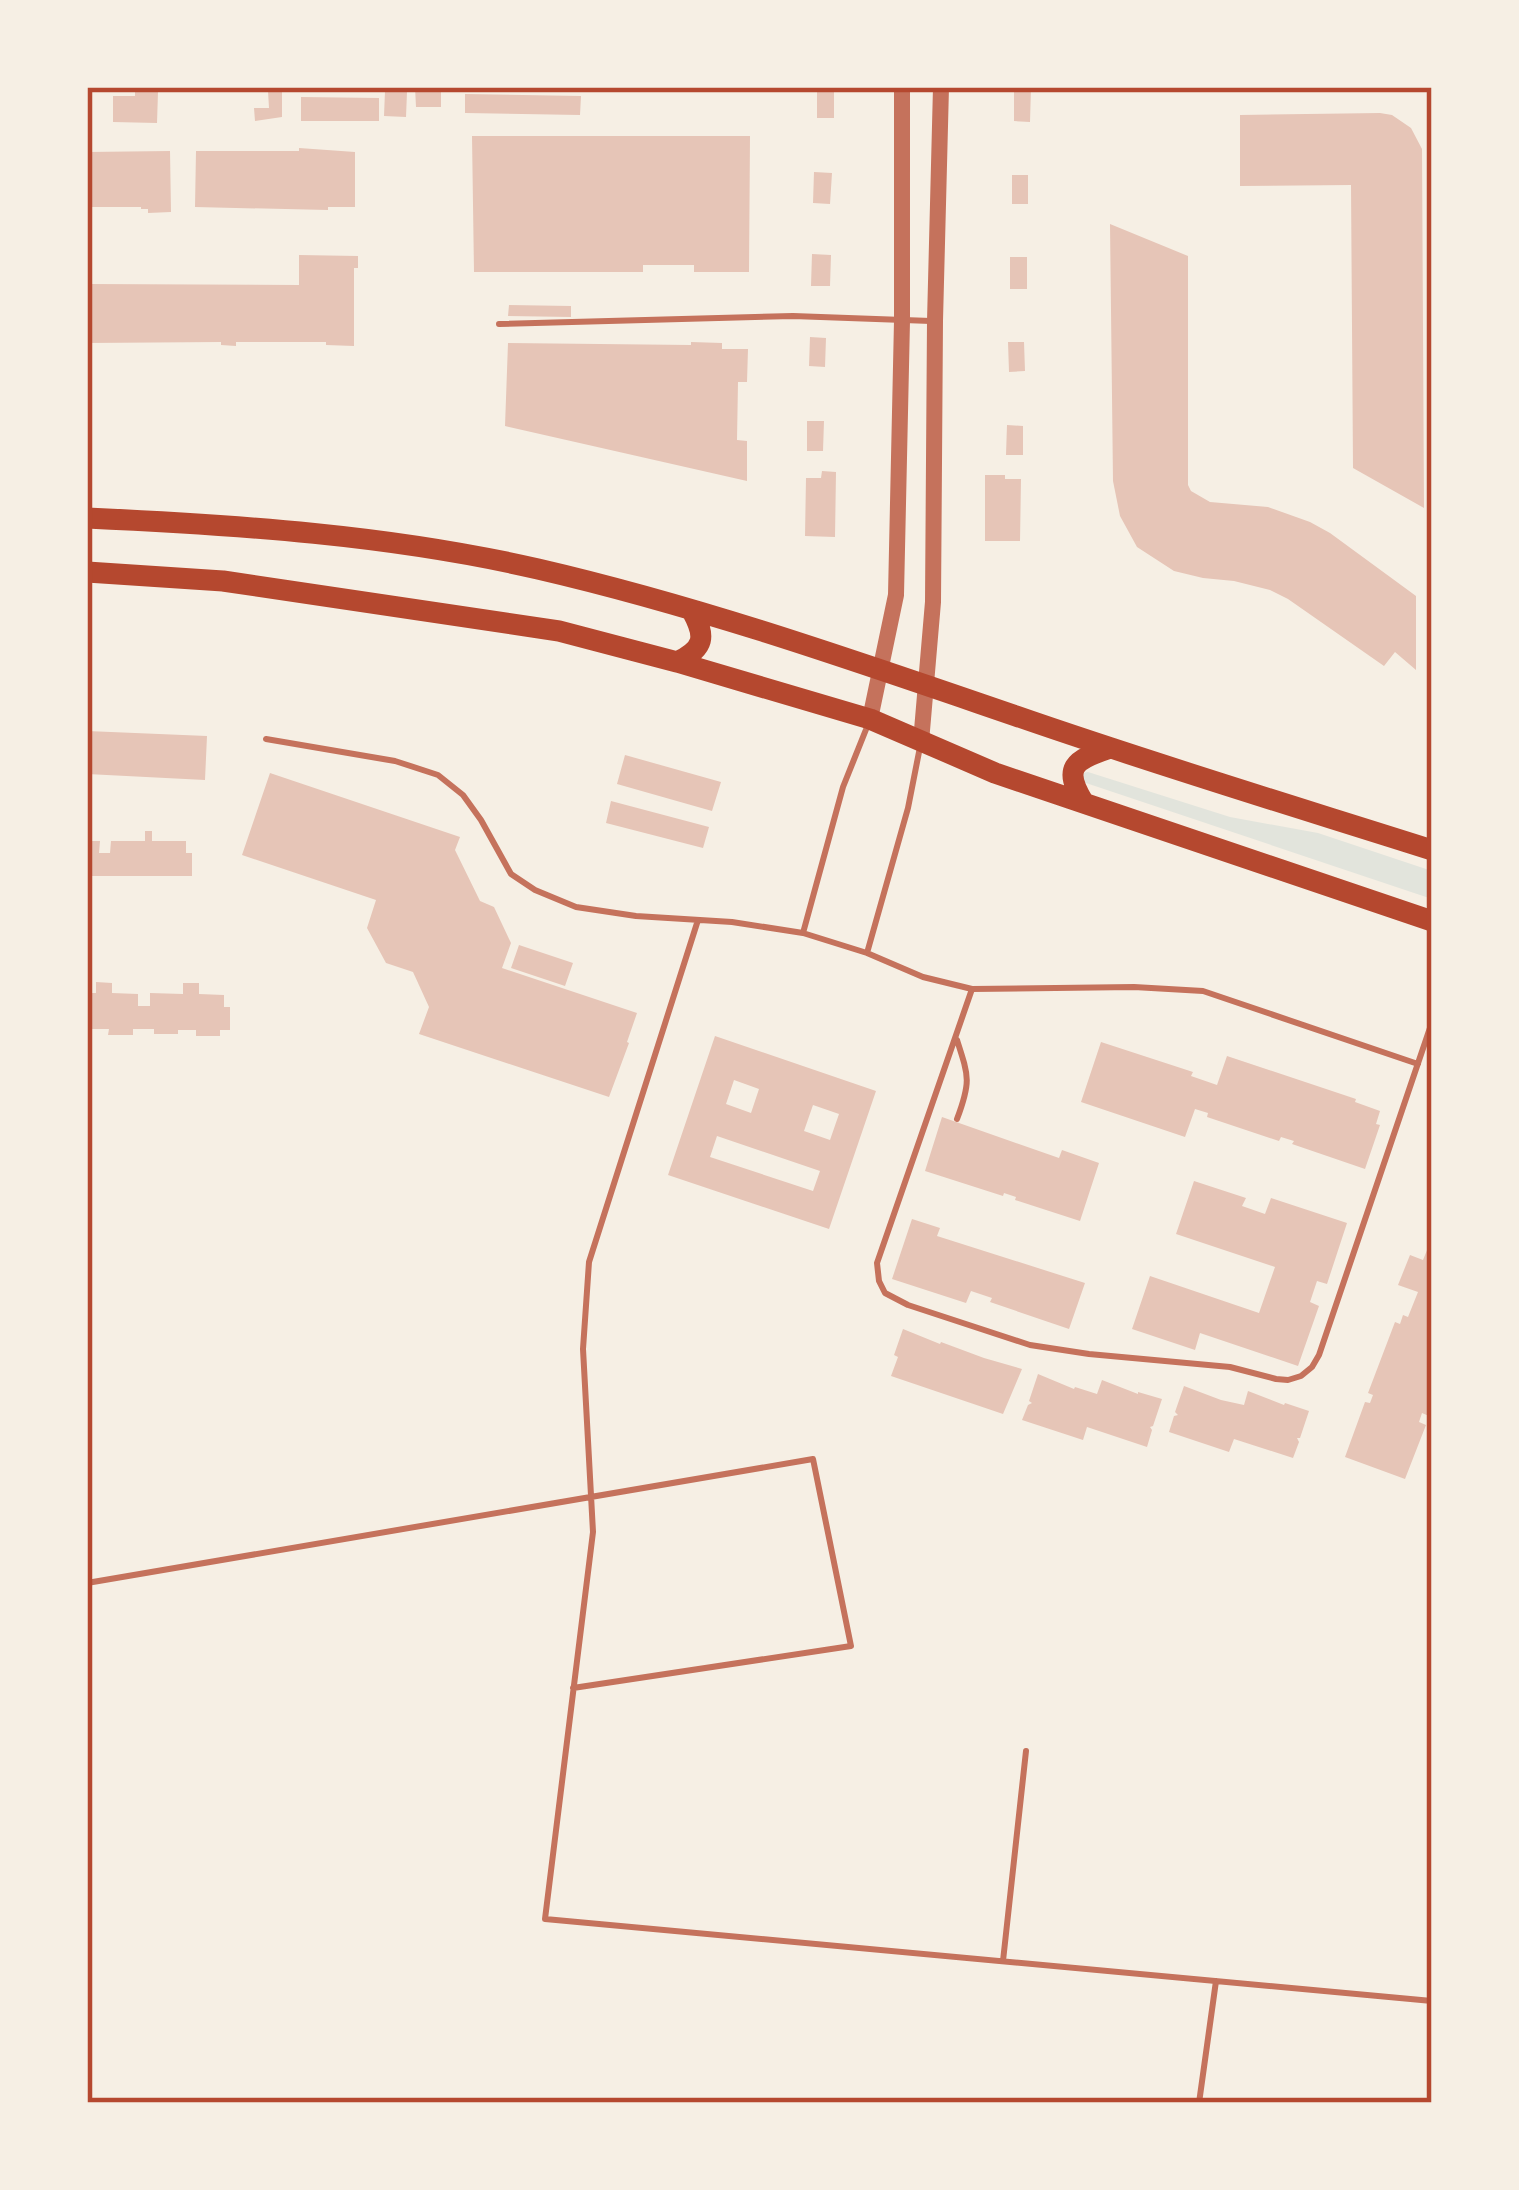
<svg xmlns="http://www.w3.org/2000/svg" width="1519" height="2190" viewBox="0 0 1519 2190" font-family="Poppins,sans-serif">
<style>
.green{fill:#e2e4dc}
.building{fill:#e6c5b7;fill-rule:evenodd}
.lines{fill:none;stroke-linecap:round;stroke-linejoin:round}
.service{stroke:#c5725c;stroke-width:6}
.tertiary{stroke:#c5725c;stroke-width:16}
.primary{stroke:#b5482f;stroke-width:21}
.neatline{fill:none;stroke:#b5482f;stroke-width:4.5}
</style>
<rect width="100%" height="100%" fill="#f6efe4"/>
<path class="green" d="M1088,772L1230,817L1318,833L1432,871V899L1083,782V773Z"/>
<path class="building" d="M415,87H441V107H416Z
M817,87H834V118H817Z
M1014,87H1031L1030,122L1014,121Z
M282,90V117L255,121L254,108H269L268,91Z
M385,91L407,92L406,117L384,116Z
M135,92H158L157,123L113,122V96H135Z
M465,94L581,96L580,115L465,113Z
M301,97L379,98V121H301Z
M1380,113L1392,115L1411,128L1422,149L1424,508L1353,468L1351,185L1240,186V115Z
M472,136H750L749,272H694V265H643V272H474Z
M299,148L355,152V207H328V210L195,207L196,151H299Z
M170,151L171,212L148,213V209H141V207H87V152Z
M814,172L832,173L830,204L813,203Z
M1012,175H1028V204H1012Z
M1110,224L1188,256V485L1191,491L1210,502L1268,507L1310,522L1330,533L1416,596V670L1395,652L1384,666L1288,599L1270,590L1234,581L1203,578L1174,571L1137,547L1120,516L1113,481Z
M812,254L831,255L830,286H811Z
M299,255L358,256V268H354V346L326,345V342H236V346L221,345V342L87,343V284L299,285Z
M1010,257H1027V289H1010Z
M509,305L571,306V317L508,316Z
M810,337L826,338L825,367L809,366Z
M691,342L722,343V349H748L747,382H738L737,440L747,441V481L505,426L508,343L691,345Z
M1008,342H1024L1025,371L1009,372Z
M807,421H824L823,451H807Z
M1007,425L1023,426V455H1006Z
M822,471L836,472L835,537L805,536L806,478H821Z
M985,475H1005V479H1021L1020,541H985Z
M87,731L207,736L205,780L87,774Z
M625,755L721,782L712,811L617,784Z
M270,773L460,837L455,850L480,901L494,907L511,943L502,968L637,1013L627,1042L629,1043L609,1097L419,1034L429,1007L413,972L386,963L367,928L376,900L242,855Z
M611,801L709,827L703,848L606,823Z
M145,831H152V841H186V853H192V876H87V841H100L99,853H110L111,841H145Z
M519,945L573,963L565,986L511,968Z
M96,982L112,983V993L138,994V1006H150V993L183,994V983H199V994L224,995V1007H230V1030H220V1036H196V1030H178V1034H154V1029H133V1035H108L109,1029H91V1035L87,1034V993H96Z
M715,1036L876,1091L829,1229L668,1175ZM734,1080L759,1089L751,1113L726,1104ZM813,1105L839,1114L830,1140L804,1131ZM717,1136L820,1171L813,1191L710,1157Z
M1101,1042L1193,1072L1191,1076L1217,1085L1227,1056L1356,1099L1355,1102L1380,1111L1376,1124L1380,1125L1365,1169L1292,1144L1294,1141L1281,1137L1279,1141L1207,1117L1208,1113L1195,1109L1185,1137L1081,1102Z
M942,1117L1059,1158L1062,1150L1099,1163L1080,1221L1015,1200L1016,1197L1004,1193L1003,1196L925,1171Z
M1194,1181L1246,1198L1242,1206L1265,1214L1271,1198L1347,1223L1327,1284L1317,1281L1310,1302L1319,1306L1298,1366L1200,1333L1195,1350L1132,1329L1150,1276L1259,1313L1275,1267L1176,1234Z
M912,1219L940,1228L937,1236L1085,1283L1069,1329L990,1302L992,1298L971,1291L966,1303L892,1279Z
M1432,1238V1407L1429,1416L1422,1413L1419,1422L1426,1425L1405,1479L1345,1457L1365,1402L1370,1403L1373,1395L1368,1393L1395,1322L1400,1324L1403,1315L1408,1317L1418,1292L1398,1285L1410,1255L1423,1260Z
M903,1329L940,1344L941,1342L984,1358L1022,1369L1003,1414L891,1376L898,1357L894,1355Z
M1038,1374L1074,1389L1075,1387L1097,1394L1102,1380L1138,1394V1392L1162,1399L1153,1426L1150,1427L1152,1430L1147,1447L1087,1427L1083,1440L1022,1420L1028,1405L1032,1403L1029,1401Z
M1184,1386L1221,1400L1244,1405L1248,1391L1284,1405L1285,1403L1309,1411L1300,1438H1297L1299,1442L1293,1458L1234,1439L1229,1452L1169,1432L1174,1416L1178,1415L1175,1412Z"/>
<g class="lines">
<path class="service" d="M499,324L793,316L931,321
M266,739L395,761L438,775L463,795L481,820L511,874L535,890L576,907L636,916L732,922L803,933L867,953L923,977L972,989L1134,987L1203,991L1418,1064
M698,920L589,1262L583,1349L593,1532L545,1919L1432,2001
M803,933L843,787L869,722
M867,953L908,808L920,747
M972,989L877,1263L879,1281L885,1293L908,1305L1030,1345L1089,1354L1230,1367L1276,1379L1288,1380L1301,1376L1312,1367L1319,1355L1432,1022
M957,1040C969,1077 971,1082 957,1119
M87,1583L813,1459L851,1646L573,1688
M1003,1961L1026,1751
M1199,2103L1216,1981"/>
<path class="tertiary" d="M870,719L896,595L902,321V87
M921,742L933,602L935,321L941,87"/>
<path class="primary" d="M87,518C238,525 391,535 538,569C702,607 858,662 1016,716C1154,764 1293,806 1432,850
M87,572L223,581L559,631L677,662L870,719L995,773L1432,921
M677,662C705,648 706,637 692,611
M1084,803C1062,767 1074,760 1110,748"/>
</g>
<rect width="1519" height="2190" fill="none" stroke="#f6efe4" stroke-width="180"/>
<rect x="90" y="90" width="1339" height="2010" class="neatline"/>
</svg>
